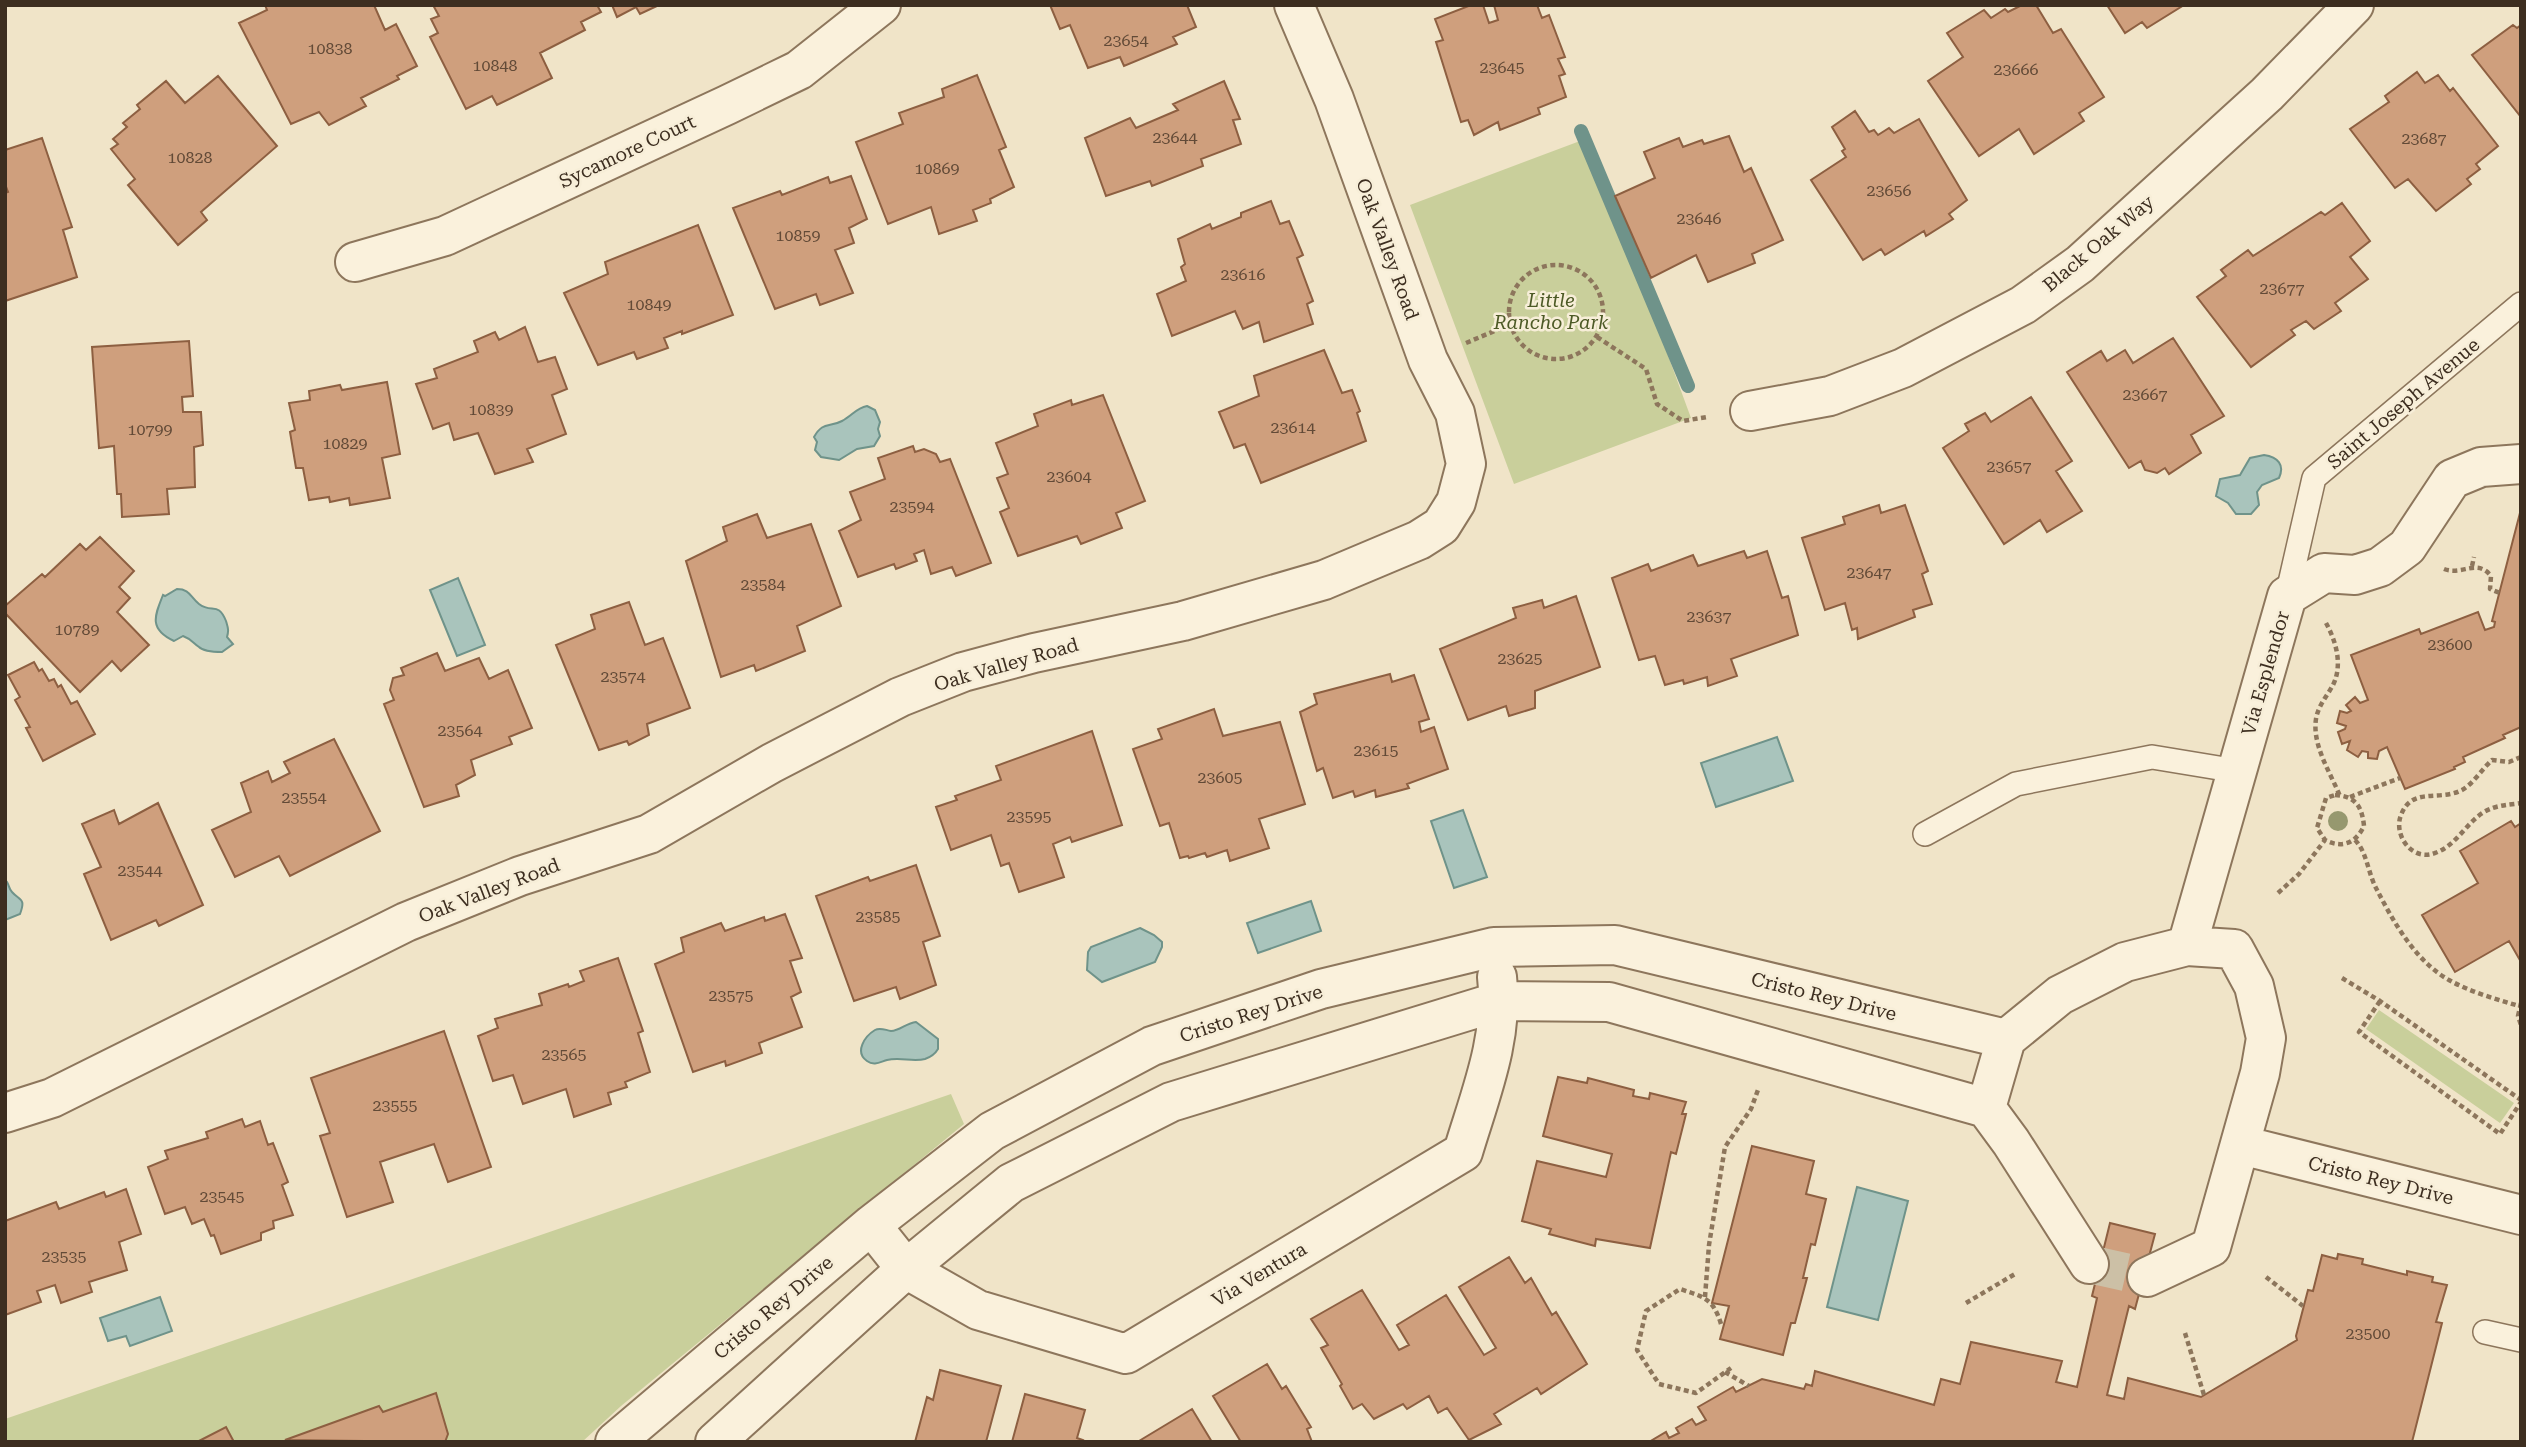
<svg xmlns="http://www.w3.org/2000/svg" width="2526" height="1447" viewBox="0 0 2526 1447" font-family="'Roboto Serif',serif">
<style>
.green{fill:#c9cf9b}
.water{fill:#a9c4bc;stroke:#6f938a;stroke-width:2}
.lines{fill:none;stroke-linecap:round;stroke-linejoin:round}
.stream{stroke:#6f938a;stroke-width:14}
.building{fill:#cf9f7d;stroke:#8d5f41;stroke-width:2}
.street-tunnel{stroke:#ccc0a6;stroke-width:38;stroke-dasharray:38 19;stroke-linecap:butt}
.lane-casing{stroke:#8d765c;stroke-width:26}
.street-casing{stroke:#8d765c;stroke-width:42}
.path{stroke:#8d765c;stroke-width:4.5;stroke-dasharray:5 3.5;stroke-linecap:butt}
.lane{stroke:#faf1dc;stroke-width:23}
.street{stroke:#faf1dc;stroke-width:38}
.tree{fill:#96986f}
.labels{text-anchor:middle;stroke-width:5;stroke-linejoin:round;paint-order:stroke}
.number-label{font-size:16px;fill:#624a37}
.street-label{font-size:19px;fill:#3d2e20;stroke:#f7eed8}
.park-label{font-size:19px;font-style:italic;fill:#4d5a26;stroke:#f7eed8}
</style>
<rect width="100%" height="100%" fill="#f0e4c8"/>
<path class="green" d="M1588,138L1691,418L1514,484L1410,205Z
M2379,1010L2514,1103L2500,1123L2366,1029Z
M951,1094L964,1124L621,1406L582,1442H5V1419Z"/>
<path class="water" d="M867,406L875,410L880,422L878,429L880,436L874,446L857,449L839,460L821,457L815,450L817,442L814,437C823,421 829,428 842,421C852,416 856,408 867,406Z
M2264,455C2278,457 2285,465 2279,478L2262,485L2257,492L2259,505L2251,514H2236L2228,503L2216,496L2220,479L2240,475L2250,458Z
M458,578L485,645L457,656L430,590Z
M177,589C190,589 190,597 199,604C212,614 218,601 226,621C228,628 229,630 227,637L233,644L222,652C215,652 204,652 199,647C192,642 191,639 183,636L174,641C148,629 155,615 163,595L165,596Z
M1777,737L1793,781L1716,807L1701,763Z
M1463,810L1487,877L1454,888L1431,821Z
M7,882C9,885 9,889 12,892C20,901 26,898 20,914L5,920V883Z
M1311,901L1321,931L1258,953L1247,923Z
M1140,928L1154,935L1162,942V947L1155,962L1102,982L1087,970L1088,952L1091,947Z
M916,1022L938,1039V1049C935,1054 931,1057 925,1059C913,1062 900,1057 887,1060C880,1062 874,1066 867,1061C854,1052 865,1036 875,1030C880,1027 885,1030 891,1031C900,1031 906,1023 916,1022Z
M1857,1187L1908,1201L1878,1320L1827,1307Z
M160,1297L172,1331L130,1346L126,1336L108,1341L100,1318Z"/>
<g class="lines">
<path class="stream" d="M1581,131L1688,386"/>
</g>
<path class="building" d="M265,5H374L385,30L396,24L417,66L397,76L399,79L361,98L366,106L329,125L319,112L291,124L239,23L267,10Z
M433,5H597L601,12L581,22L585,30L540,53L552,78L497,105L492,96L466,109L430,37L438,33L431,19L439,16Z
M612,5H659L640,14L636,7L617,17Z
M1050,5H1187L1196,27L1173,37L1177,44L1124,66L1120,57L1088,68L1070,25L1060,29Z
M1471,5H1483L1489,23L1498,20L1494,5H1537L1542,18L1549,15L1565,57L1558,59L1565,74L1559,76L1566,97L1538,108L1540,114L1500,130L1498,122L1474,135L1468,120L1461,122L1436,42L1443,40L1435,19Z
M2022,5H2036L2053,33L2061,29L2104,97L2079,113L2084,121L2034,154L2019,129L1979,156L1928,81L1963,57L1947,33L1984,10L1991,18L2005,9L2008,12Z
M2107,5H2184L2147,28L2142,22L2125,33Z
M2513,25L2517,28L2521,25V117L2472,55Z
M2417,72L2425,83L2438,75L2450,91L2453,88L2498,146L2476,164L2480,169L2467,179L2471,184L2436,211L2408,179L2395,188L2350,129L2389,102L2385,96Z
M977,75L1006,147L999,150L1014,187L990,199L991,203L973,210L977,221L939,234L931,207L888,224L856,142L903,124L899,113L944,97L942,89Z
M218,76L277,146L201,212L207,220L178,245L128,185L135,179L111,149L118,144L113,139L127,127L123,123L140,109L137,105L166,81L185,103Z
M1224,81L1240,119L1233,120L1241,144L1201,159L1203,166L1152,186L1150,181L1106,196L1085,138L1130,118L1136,128L1178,110L1173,104Z
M1855,111L1869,132L1874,130L1878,135L1889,128L1894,133L1919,119L1967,200L1949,214L1953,219L1926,236L1924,231L1885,255L1881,249L1863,260L1811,180L1846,157L1842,151L1845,149L1832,127Z
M1729,136L1744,172L1751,168L1783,240L1752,254L1755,263L1708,282L1696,255L1651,278L1615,196L1655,178L1644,152L1679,138L1683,147L1702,140L1704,144Z
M42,138L72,227L63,230L77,277L5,301V193L8,192L5,184V150Z
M851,176L867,219L849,228L854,243L835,250L853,293L820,305L816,294L775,309L733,208L780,191L782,195L828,177L830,183Z
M1271,201L1280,224L1289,221L1303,255L1297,258L1313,301L1307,304L1313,324L1264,342L1259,322L1243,329L1235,311L1172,336L1157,294L1186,281L1181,267L1185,264L1178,239L1210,224L1212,229L1241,217V213Z
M2342,203L2370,241L2350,257L2368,279L2335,303L2341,311L2314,329L2306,321L2291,330L2295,335L2251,367L2197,297L2226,276L2221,270L2248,250L2253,256L2321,212L2325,215Z
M698,225L733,315L682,334V331L664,338L668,348L637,359L634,352L598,365L564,293L608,274L605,262Z
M525,327L538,362L555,357L567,389L552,395L566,434L527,449L533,462L495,474L478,433L454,440L449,423L433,429L416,384L437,378L434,369L478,352L474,341L495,332L499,340Z
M2173,338L2224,416L2191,435L2201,453L2169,474L2165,468L2157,473L2145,470L2141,461L2129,468L2067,372L2101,351L2107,361L2125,350L2133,363Z
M189,341L193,396L182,397L183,412H201L203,445L194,447L195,487L167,489L169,514L122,517L121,494H117L114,446L99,448L92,347Z
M1324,350L1342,393L1352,390L1360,411L1357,413L1366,441L1261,483L1245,444L1234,448L1219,412L1259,396L1254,376Z
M387,382L400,454L382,458L390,498L350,505L349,498L330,502L329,497L309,500L303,468H296L290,432L295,430L289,403L310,400L309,391L340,385L342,390Z
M1103,395L1145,501L1116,513L1122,528L1081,544L1077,536L1018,556L1000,512L1009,508L997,478L1008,474L996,443L1038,426L1034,414L1071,400L1072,405Z
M2031,397L2072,461L2056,471L2082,511L2047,532L2040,520L2004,544L1943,448L1969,431L1965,424L1985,413L1991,422Z
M913,446L915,452L924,449L936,454L940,462L950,459L991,563L956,576L952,567L931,574L924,550L914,554L917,561L896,569L894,564L858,577L839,531L861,520L850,492L885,479L878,458Z
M1879,505L1881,513L1905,505L1928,571L1922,574L1932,604L1913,610L1915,617L1858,639L1857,628L1852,630L1845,603L1825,610L1802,538L1845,524L1843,517Z
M2521,509V727L2503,735L2505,738L2463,757L2465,762L2454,767L2455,769L2405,789L2387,747L2379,751L2377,759L2368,758V752L2362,751L2358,757L2347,750L2350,741L2342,744L2338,732L2345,729L2346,726L2337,723L2340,711L2347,713L2351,711L2346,705L2355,697L2360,703L2368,700L2351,655L2419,629L2421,634L2478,612L2485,630L2494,627L2495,622L2492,621Z
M757,514L767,538L811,524L841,606L797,626L805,651L756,671L754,665L721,677L686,561L727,541L723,527Z
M100,537L134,571L119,587L130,598L117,612L149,645L121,671L112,661L80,692L5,613V606L42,574L45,577L80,544L86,550Z
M1744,551L1747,558L1767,551L1782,598L1788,596L1798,635L1731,659L1737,676L1708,686L1707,677L1684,684L1683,680L1665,685L1655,656L1639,660L1612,578L1648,564L1651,571L1693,555L1698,566Z
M1576,596L1600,667L1535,691V708L1509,716L1506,706L1468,720L1440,649L1516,618L1513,608L1542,600L1544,608Z
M629,602L645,645L663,638L690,708L647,724L649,735L629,745L627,741L599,750L556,645L595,629L591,615Z
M437,653L445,671L479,658L489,679L508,670L532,728L509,737L512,744L471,760L475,775L456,785L459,796L424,807L384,704L394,700L390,690L393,678L404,675L401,668Z
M34,662L39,671L42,669L49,681L54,679L58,687L61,685L71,704L77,701L95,734L43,761L26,728L30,727L15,700L20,697L8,675Z
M1390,674L1392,682L1414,675L1429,719L1419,722L1421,732L1434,727L1448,769L1407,784L1409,788L1376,797L1375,790L1355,797L1353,791L1333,798L1323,768L1317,771L1300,712L1317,704L1314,694Z
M1214,709L1223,736L1280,722L1305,804L1259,819L1269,848L1230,861L1227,850L1207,857L1205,853L1189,858L1188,856L1180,858L1169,823L1160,826L1133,749L1162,739L1158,729Z
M1092,731L1122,825L1072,842L1070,837L1053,844L1064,877L1019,892L1009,863L1001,866L991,835L951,850L936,807L957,800L955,796L1001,780L996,766Z
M334,739L380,831L290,876L279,856L235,877L212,830L251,812L241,783L268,771L272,782L290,773L284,762Z
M158,803L203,905L159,926L156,920L111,940L84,874L101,867L82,824L114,810L119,824Z
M2511,821L2515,827L2521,823V962L2509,941L2455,972L2422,915L2478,883L2460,851Z
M916,865L940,936L923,942L936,985L900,999L896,987L854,1001L816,896L868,877L870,881Z
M785,914L802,958L790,961L801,992L791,997L802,1027L759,1043L762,1053L726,1066L725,1061L693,1072L655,964L684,952L681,938L721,923L725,931L764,917L765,921Z
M618,958L643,1031L638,1033L650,1072L625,1082L627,1087L608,1093L611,1104L574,1117L566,1089L523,1104L513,1075L493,1081L478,1036L498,1028L495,1019L542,1005L539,994L568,984L569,987L584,981L580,971Z
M444,1031L491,1167L448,1182L434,1144L380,1162L393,1202L347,1217L320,1136L330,1133L311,1078Z
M1558,1077L1587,1083L1588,1078L1634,1090L1633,1096L1649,1099L1650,1093L1686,1102L1682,1114H1686L1676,1154L1671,1152L1650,1248L1596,1239L1595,1246L1549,1234L1551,1229L1522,1221L1537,1161L1606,1177L1612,1154L1543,1136Z
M242,1119L245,1127L260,1121L268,1145L273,1143L288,1182L282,1185L293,1215L273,1221L274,1228L261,1233V1240L221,1254L214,1235L211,1236L204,1219L192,1224L185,1207L165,1214L148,1167L168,1159L165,1151L208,1138L206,1132Z
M1752,1146L1814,1161L1806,1194L1826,1199L1815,1245L1811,1244L1803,1278H1807L1795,1323H1791L1783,1355L1720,1339L1729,1306L1712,1303Z
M126,1189L141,1234L119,1242L127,1270L89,1282L92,1292L61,1303L55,1285L37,1291L41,1302L5,1315V1221L56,1202L59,1209L104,1192L106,1197Z
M2110,1223L2155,1234L2135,1309L2129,1306L2107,1395L2124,1399L2128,1378L2201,1397L2297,1340L2296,1336L2308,1290L2313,1291L2322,1255L2337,1259L2338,1254L2363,1259L2362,1264L2407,1275V1271L2433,1277L2432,1282L2447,1285L2436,1322L2442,1323L2412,1442H1649L1666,1432L1669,1438L1679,1433L1676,1428L1692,1419L1696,1425L1706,1420L1698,1407L1733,1387L1736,1392L1762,1379L1804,1389L1806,1384L1812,1386L1815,1371L1934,1405L1941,1379L1960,1384L1971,1342L2062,1361L2056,1382L2077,1387L2097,1298L2092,1296Z
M1509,1257L1525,1283L1531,1278L1552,1315L1556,1312L1587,1364L1541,1394L1537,1388L1494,1414L1501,1424L1469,1440L1447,1408L1438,1413L1429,1396L1407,1409L1403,1404L1374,1419L1362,1404L1353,1409L1340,1386L1342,1384L1321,1348L1328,1345L1311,1319L1362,1290L1399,1350L1409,1345L1397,1325L1446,1295L1484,1355L1496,1348L1459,1287Z
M1267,1364L1282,1389L1286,1386L1311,1427L1307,1429L1312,1442H1241L1213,1396Z
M940,1370L1001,1386L986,1442H915L927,1397L933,1400Z
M436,1393L448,1434L445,1442L285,1440L379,1406L383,1412Z
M1025,1394L1085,1410L1077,1438L1083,1440L1082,1442H1012Z
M1192,1409L1212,1442H1139V1441Z
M226,1427L234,1442H197Z"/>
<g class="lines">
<path class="street-tunnel" d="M2089,1264L2147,1277"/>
<g class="lane-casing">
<path id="lane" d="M2287,596L2314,478L2521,304
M1925,834L2016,784L2152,757L2237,771
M2485,1332L2521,1340"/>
</g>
<g class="street-casing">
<path id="street" d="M355,262L445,236L727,105L799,70L881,5
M1750,411L1830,396L1903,368L2023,305L2080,264L2267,94L2354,5
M2187,946L2287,596L2324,573L2355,575L2380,567L2407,547L2452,479L2481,467L2521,464
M1986,1108L2006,1039L2060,995L2125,962L2187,946L2234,949L2254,986L2266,1038L2260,1073L2211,1247L2147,1277
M5,1113L52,1098L406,922L520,876L649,834L772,763L900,697L963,672L1034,653L1183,621L1324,580L1419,540L1441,526L1456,502L1466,464L1455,413L1428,360L1334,99L1294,5
M2241,1145L2521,1215
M871,1225L906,1269L978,1310L1126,1354L1463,1152C1480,1095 1504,1038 1497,977
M615,1442L871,1225L992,1131L1152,1046L1321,989L1494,947L1615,945L2006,1039
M715,1442L906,1269L1011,1183L1171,1102L1500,1001L1609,1002L1986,1108L2011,1142L2089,1264"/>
</g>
<path class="path" d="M1509 312a47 47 0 1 1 94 0a47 47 0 1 1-94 0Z
M1597,337L1646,369L1657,404L1683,421L1707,417
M1466,343L1511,324
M2472,566L2474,557
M2444,569C2462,576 2477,558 2491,576L2490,589L2500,593
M2326,623C2336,641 2343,665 2333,685C2327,696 2318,706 2316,719C2312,745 2330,772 2340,796
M2521,757L2509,762L2492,760C2482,769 2473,784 2462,790C2439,802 2412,786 2401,815C2393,835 2412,862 2435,853C2456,846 2466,823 2484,812C2496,805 2508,805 2521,803
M2335,795C2356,796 2362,807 2364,826C2356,843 2342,849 2325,840L2317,828L2326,798Z
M2350,797L2400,778
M2355,840C2367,852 2368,873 2376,888C2393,921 2415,961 2449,980C2470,992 2496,999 2519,1006
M2278,893L2299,874L2325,840
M2342,978L2380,1001L2521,1100
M2380,1001L2359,1032L2500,1134L2521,1102
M2521,1003L2518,1016L2521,1025
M2266,1277L2303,1306
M1705,1297L1709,1245L1725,1147L1751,1109L1759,1087
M1966,1303L2015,1274
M1721,1324C1713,1298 1704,1297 1680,1289L1646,1311L1637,1350L1659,1384L1696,1393L1731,1368
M2185,1333L2204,1395
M1725,1372L1749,1386"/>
<use href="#lane" class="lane"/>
<use href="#street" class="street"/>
</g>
<circle class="tree" cx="2338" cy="821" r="10"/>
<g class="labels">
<g class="number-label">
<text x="1126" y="46">23654</text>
<text x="330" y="54">10838</text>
<text x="495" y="71">10848</text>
<text x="1502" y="73">23645</text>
<text x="2016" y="75">23666</text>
<text x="1175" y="143">23644</text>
<text x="2424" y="144">23687</text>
<text x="190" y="163">10828</text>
<text x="937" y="174">10869</text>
<text x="1889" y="196">23656</text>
<text x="1699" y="224">23646</text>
<text x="798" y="241">10859</text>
<text x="1243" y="280">23616</text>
<text x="2282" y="294">23677</text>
<text x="649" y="310">10849</text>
<text x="2145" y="400">23667</text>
<text x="491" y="415">10839</text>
<text x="1293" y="433">23614</text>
<text x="150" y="435">10799</text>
<text x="345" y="449">10829</text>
<text x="2009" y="472">23657</text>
<text x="1069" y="482">23604</text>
<text x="912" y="512">23594</text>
<text x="1869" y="578">23647</text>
<text x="763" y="590">23584</text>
<text x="1709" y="622">23637</text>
<text x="77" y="635">10789</text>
<text x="2450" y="650">23600</text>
<text x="1520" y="664">23625</text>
<text x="623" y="682">23574</text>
<text x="460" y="736">23564</text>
<text x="1376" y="756">23615</text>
<text x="1220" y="783">23605</text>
<text x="304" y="803">23554</text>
<text x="1029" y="822">23595</text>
<text x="140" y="876">23544</text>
<text x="878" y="922">23585</text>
<text x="731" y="1001">23575</text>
<text x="564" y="1060">23565</text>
<text x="395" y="1111">23555</text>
<text x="222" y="1202">23545</text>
<text x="64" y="1262">23535</text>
<text x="2368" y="1339">23500</text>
</g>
<g class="street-label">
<text transform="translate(627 151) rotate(-25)" y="7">Sycamore Court</text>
<text transform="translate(2098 243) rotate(-40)" y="7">Black Oak Way</text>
<text transform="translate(1388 249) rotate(70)" y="7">Oak Valley Road</text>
<text transform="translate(2403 403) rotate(-40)" y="7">Saint Joseph Avenue</text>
<text transform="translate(1006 664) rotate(-16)" y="7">Oak Valley Road</text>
<text transform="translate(2265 673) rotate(-74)" y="7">Via Esplendor</text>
<text transform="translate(489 890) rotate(-21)" y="7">Oak Valley Road</text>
<text transform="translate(1824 996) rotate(14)" y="7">Cristo Rey Drive</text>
<text transform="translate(1251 1013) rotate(-18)" y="7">Cristo Rey Drive</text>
<text transform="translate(2381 1180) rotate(14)" y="7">Cristo Rey Drive</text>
<text transform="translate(1259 1274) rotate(-31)" y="7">Via Ventura</text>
<text transform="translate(773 1307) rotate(-40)" y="7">Cristo Rey Drive</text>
</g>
<g class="park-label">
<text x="1551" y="307">Little<tspan x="1551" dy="22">Rancho Park</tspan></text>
</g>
</g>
<rect width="2526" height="1447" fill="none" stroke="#3d2e20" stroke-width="14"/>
</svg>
